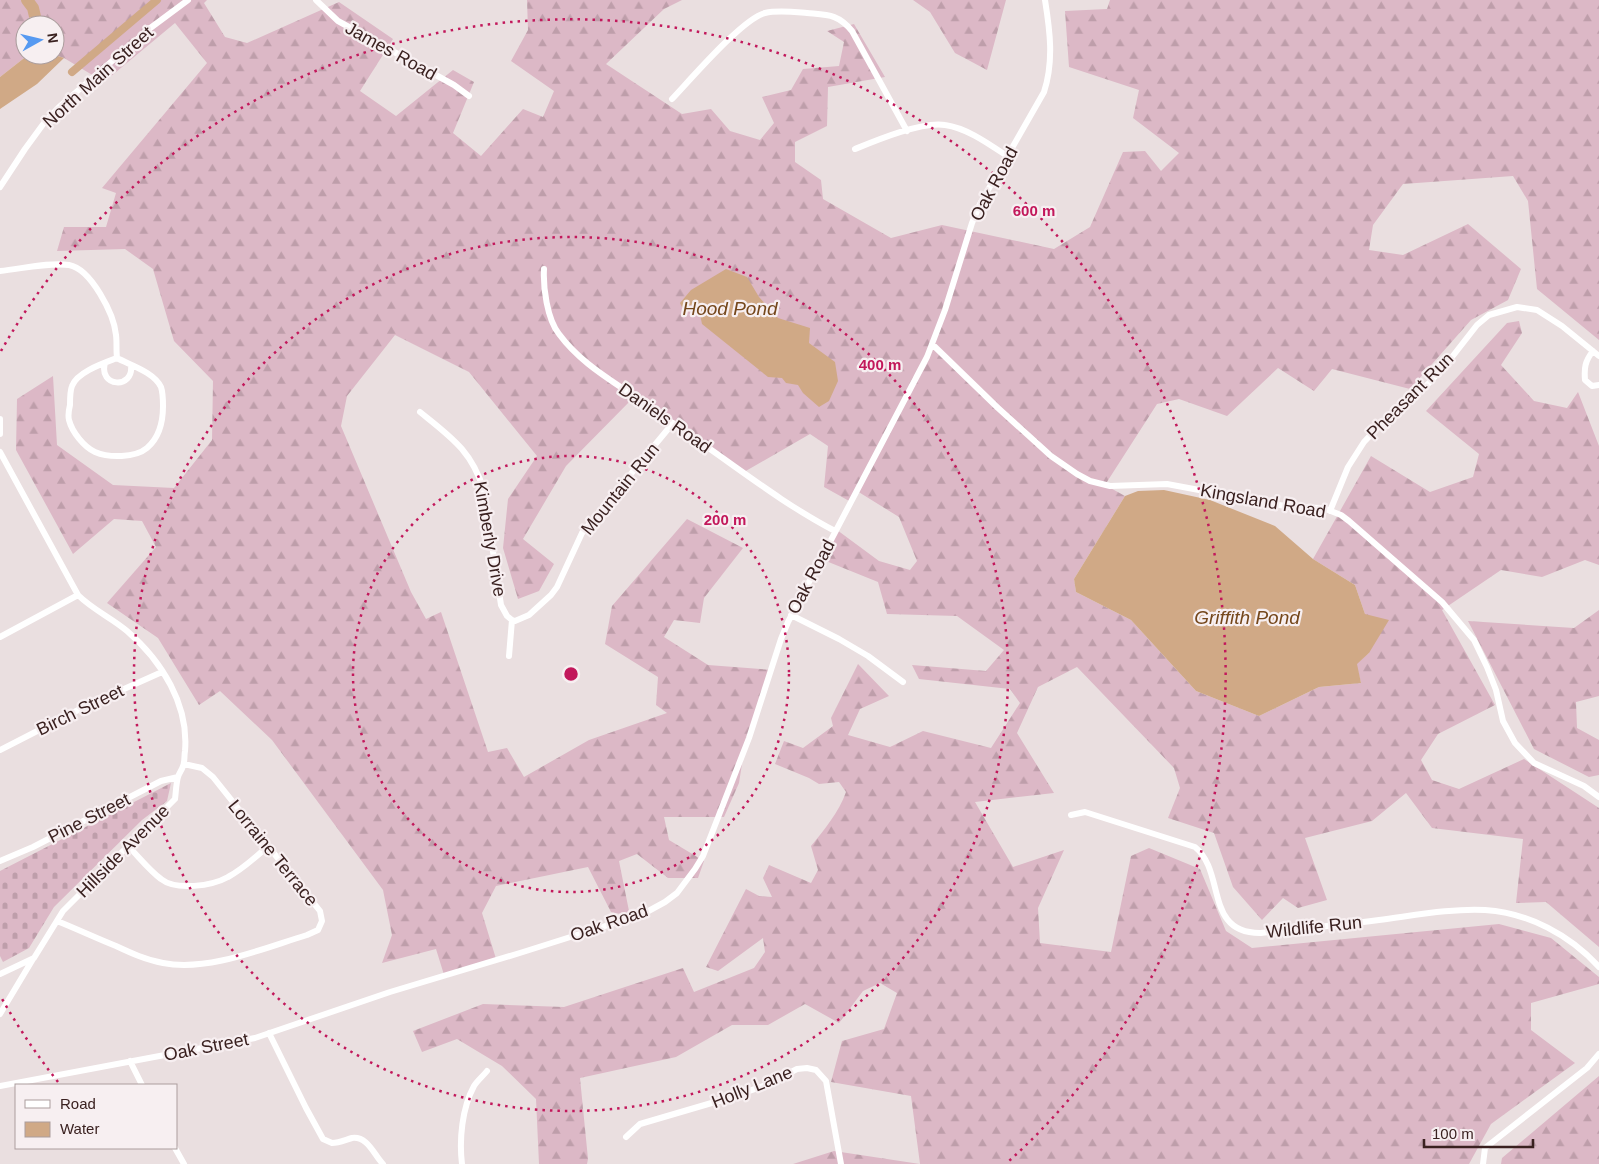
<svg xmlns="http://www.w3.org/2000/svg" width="1599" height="1164" viewBox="0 0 1599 1164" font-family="Helvetica,sans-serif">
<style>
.forest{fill:url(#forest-firs)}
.cemetery{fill:url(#cemetery-stones)}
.water{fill:#d0a986}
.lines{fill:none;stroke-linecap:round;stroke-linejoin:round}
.canal{stroke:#d0a986;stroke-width:8}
.river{stroke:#d0a986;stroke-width:12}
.minor{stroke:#fff;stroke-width:6}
.ring{fill:none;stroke:#c2185b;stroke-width:2.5;stroke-dasharray:2.5 5}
.labels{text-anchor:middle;stroke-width:4.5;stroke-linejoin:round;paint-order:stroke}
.street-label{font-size:18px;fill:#3a2120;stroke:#f7eff1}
.water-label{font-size:19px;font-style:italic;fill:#75471b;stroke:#f7eff1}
.centre{fill:#c2185b;stroke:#f7eff1;stroke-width:2.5}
.ring-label{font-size:15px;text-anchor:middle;font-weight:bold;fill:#c2185b;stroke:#f7eff1;stroke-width:4.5;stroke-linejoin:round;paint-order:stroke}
</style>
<defs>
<pattern id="forest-firs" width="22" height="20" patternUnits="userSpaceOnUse" patternTransform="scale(1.25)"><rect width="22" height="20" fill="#dcb8c6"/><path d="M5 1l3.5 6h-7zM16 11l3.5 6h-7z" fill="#be9eaa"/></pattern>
<pattern id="cemetery-stones" width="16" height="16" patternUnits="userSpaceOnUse" patternTransform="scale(1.25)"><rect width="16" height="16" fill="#dcb8c6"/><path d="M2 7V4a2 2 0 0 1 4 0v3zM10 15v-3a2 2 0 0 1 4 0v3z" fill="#be9eaa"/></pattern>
</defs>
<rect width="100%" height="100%" fill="#eadfe0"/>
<path class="forest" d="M0,0H207L204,3L225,37L247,43L339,2L393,39L360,91L396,116L453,70L474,82L453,133L481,156L523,109L543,117L554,91L511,61L528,30L527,0H682L664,9L606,64L682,114L711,109L730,131L760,140L774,123L762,97L791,90L803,69L839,66L844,42L827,31L854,24L885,77L828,87L827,126L795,142V162L821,180L823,199L891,238L942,225L1054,249L1090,227L1123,152L1145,151L1161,171L1179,153L1133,118L1139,90L1069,67L1065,11L1107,9L1110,0H1599V340L1537,289L1528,201L1513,176L1403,184L1373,225L1369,250L1403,255L1468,224L1521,269L1508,300L1471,320L1410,389L1332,369L1314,391L1278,368L1227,416L1179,399L1157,404L1105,485L1125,496L1074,579L1076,592L1131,620L1196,691L1259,716L1319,687L1361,683L1356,664L1369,653L1365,614L1355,585L1313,559L1371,456L1430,492L1473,477L1479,454L1426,411L1507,323L1519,321L1522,333L1501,365L1534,401L1567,408L1578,392L1599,446V565L1585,560L1542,577L1501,570L1442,610L1495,705L1438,734L1421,760L1432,780L1459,789L1524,759L1599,808V947L1546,902L1516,903L1523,839L1432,828L1406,793L1372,821L1305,838L1327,900L1298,908L1283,898L1262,920L1233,887L1214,833L1168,818L1180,788L1174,768L1077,667L1038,687L1017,733L1054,793L975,802L1013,867L1064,850L1038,908L1040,943L1111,952L1131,856L1149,848L1200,869L1226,931L1252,948L1499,924L1551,938L1599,977V984L1531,1003V1030L1575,1063L1491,1124L1469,1164H793L834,1151L920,1164L911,1096L831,1082L842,1041L884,1029L897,993L880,983L863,991L839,1023L805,1004L768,1025H732L676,1057L580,1078L588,1159L587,1164H539L536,1099L502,1066L457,1039L422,1052L413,1031L483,1004L564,1007L683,968L694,992L754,968L765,952L763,938L718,971L706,967L746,889L759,896L772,897L763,878L769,865L811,883L818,870L811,846C824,830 839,812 846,792L839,782L819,784L809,778L775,764L784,741L803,748L833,726L831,718L858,664L889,696L860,709L848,735L890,747L923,731L991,748L1020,703L1010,689L919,679L912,665L986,671L1004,650L957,616L887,614L878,582L821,559L837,530L879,561L910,570L917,561L899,517L857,491L851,502L824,487L828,446L810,434L744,472L634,397L566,466L523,539L554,564L539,591L518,599L503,548L508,499L537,456L469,372L395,335L347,396L341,426L411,592L426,619L441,612L488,752L507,748L524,777L589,740L667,713L656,705L658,677L605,644L612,606L687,519L743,548L704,598L700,623L674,620L664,637L708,665L773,670L745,745L739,783L724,817H664L669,840L704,861L698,878H668L637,854L619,861L630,916L611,912L588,867L496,886L482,913L497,962L445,978L436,949L382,963L392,935L383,890L272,740L220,691L199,705L158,638L107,603L156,547L142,521L114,519L73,554L16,450L17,399L53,376L57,445L113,485L174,488L212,440L213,381L174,341L153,269L125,249L57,251L64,227H106L116,193L102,188L207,63L175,23L104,82L64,58L55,55V25H25V55H28L0,77Z
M913,0H1006L987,70L955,53L930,12Z
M1599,610V696L1576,702L1577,728L1599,740V775L1589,777L1534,749L1468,621L1574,628Z
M1599,1076V1164H1501L1502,1158Z"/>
<path class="cemetery" d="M171,783L167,801L142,820L54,907L29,948L3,962L0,956V871Z"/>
<path class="water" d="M28,55H55L64,58L37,84L0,109V77Z
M726,269L747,277L759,297L778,318L810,328L809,343L835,362L838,381L829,401L819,407L803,393L798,385L786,383L782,378L768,377L702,324L699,310L691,305L683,309L680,303L691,290Z
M1164,490L1210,500L1275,526L1313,559L1355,585L1365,614L1389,620L1369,653L1357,664L1361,683L1319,687L1259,716L1196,691L1131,620L1076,592L1074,579L1125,496L1138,491Z"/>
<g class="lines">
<path class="canal" d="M72,72L157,0"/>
<path class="river" d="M27,0L33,8L37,25"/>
<path class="minor" d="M316,0L338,21L454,85L469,96
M672,99C690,80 743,18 765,13C778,10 794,12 807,13C828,15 838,14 852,31L907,131
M855,149C877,140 923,121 945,125C967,128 989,144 1007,156
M0,187L25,149L44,123L59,107L149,29L188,0
M544,269C543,287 547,319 559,334C576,357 598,372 622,388C641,401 661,415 681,429C732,463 781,503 835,531
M0,271C21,269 49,262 69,265C91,269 114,314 116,335C117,342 116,350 117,358
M932,344L998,408L1051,456L1077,474L1090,481L1110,486L1167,484L1290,507L1323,508L1341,515L1349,521L1442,602L1474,640L1487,667L1496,690L1503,721L1515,743L1534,763L1584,786L1599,797
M1593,351C1585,361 1584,368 1585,380L1592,386L1599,385
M117,358C130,365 154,372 161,387C163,393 163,400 163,406C163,422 160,437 147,448C135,458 109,458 95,452C84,447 72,432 69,420C68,416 69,409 70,405C70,399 70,391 72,386C77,372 104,363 117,358Z
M105,363C98,387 134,390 131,365
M420,412C451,437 472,451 484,491L501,605L507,616L512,620
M0,419V434
M0,452L78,595C93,610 112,618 127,631C162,661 189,705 185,751C184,756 185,762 183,766C182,770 179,773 178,777C176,784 176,792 175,799L63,911L34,958L0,974
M1330,511L1348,467L1364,442L1380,425L1428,384L1445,366L1477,325L1489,315L1517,307L1537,310L1562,326L1599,356
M791,615L839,639L868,656L903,682
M512,620L515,621L529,615L551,595L557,587L582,533L673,423
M0,637L78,595
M509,656L512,620
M0,750L86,706L162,672
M1071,815L1085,812L1195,847C1226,872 1204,934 1261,933C1300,929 1340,925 1379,920C1411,916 1453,908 1485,910C1529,913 1570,935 1599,967
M128,846C139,857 149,870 161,879C176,891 212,886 228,877C243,869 256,857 268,846
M0,861L33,847L161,781L178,777
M57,921C77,929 96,938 116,946C131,953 146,960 163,963C208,972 264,948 307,935L318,930L322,921L320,911L213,777L202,768L184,764
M0,1014L33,959
M269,1033L306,1108L323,1139L332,1143C339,1143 345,1140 352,1138C368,1136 374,1155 383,1164
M130,1061L142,1085
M0,1086L255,1038L390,992L523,952L643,914L665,902L677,893L695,869L703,856L749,738L781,639L788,622L927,357L945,310L972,223L980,204L1044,92C1054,61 1050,31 1045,0
M626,1137L640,1124L732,1097L766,1085L797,1069L807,1068L816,1070L826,1081L841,1164
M175,1148L184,1164
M462,1164C459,1140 462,1108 474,1086C477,1081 483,1076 487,1071
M1483,1164L1485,1148L1587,1068L1599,1054"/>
</g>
<g class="ring">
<circle cx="571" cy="674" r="218"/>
<circle cx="571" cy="674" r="437"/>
<path d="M58 1082A655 655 0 0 1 1 997M1 351A655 655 0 1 1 1009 1161"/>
</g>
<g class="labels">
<g class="street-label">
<text transform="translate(391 51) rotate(29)" y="6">James Road</text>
<text transform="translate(98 77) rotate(-42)" y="6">North Main Street</text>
<text transform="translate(994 184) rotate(-62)" y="6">Oak Road</text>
<text transform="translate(1410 396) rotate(-45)" y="6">Pheasant Run</text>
<text transform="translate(665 418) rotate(35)" y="6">Daniels Road</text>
<text transform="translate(620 489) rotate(-51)" y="6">Mountain Run</text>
<text transform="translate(1263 501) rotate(10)" y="6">Kingsland Road</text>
<text transform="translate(490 539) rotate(80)" y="6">Kimberly Drive</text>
<text transform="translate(811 577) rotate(-62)" y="6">Oak Road</text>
<text transform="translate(80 710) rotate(-26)" y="6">Birch Street</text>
<text transform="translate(89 818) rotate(-27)" y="6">Pine Street</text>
<text transform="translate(123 851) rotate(-45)" y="6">Hillside Avenue</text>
<text transform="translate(273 853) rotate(51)" y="6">Lorraine Terrace</text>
<text transform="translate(609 923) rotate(-19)" y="6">Oak Road</text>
<text transform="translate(1314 927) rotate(-6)" y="6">Wildlife Run</text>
<text transform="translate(206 1047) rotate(-11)" y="6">Oak Street</text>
<text transform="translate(752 1087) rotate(-22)" y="6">Holly Lane</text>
</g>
<g class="water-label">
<text x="730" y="315">Hood Pond</text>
<text x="1247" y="624">Griffith Pond</text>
</g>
</g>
<circle cx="571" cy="674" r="8" class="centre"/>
<g class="ring-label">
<text x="1034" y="216">600 m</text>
<text x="880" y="370">400 m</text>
<text x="725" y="525">200 m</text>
</g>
<rect x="15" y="1084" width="162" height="65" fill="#f7eff1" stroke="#ab9d9d"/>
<rect x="25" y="1100" width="25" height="8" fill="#ffffff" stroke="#ab9d9d"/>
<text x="60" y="1109" font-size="15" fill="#3a2120">Road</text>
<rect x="25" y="1122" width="25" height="15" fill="#d0a986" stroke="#ab9d9d"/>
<text x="60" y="1134" font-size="15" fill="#3a2120">Water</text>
<g transform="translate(40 40) rotate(82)"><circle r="24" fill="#f7eff1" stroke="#ab9d9d"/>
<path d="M0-4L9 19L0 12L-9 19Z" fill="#5699f1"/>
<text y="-8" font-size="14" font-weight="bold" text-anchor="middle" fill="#3a2120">N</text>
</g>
<path d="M1424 1139v8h109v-8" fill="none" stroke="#3a2120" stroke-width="2.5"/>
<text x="1432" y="1139" font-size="15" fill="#3a2120" stroke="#f7eff1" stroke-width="4" paint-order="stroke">100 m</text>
</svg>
